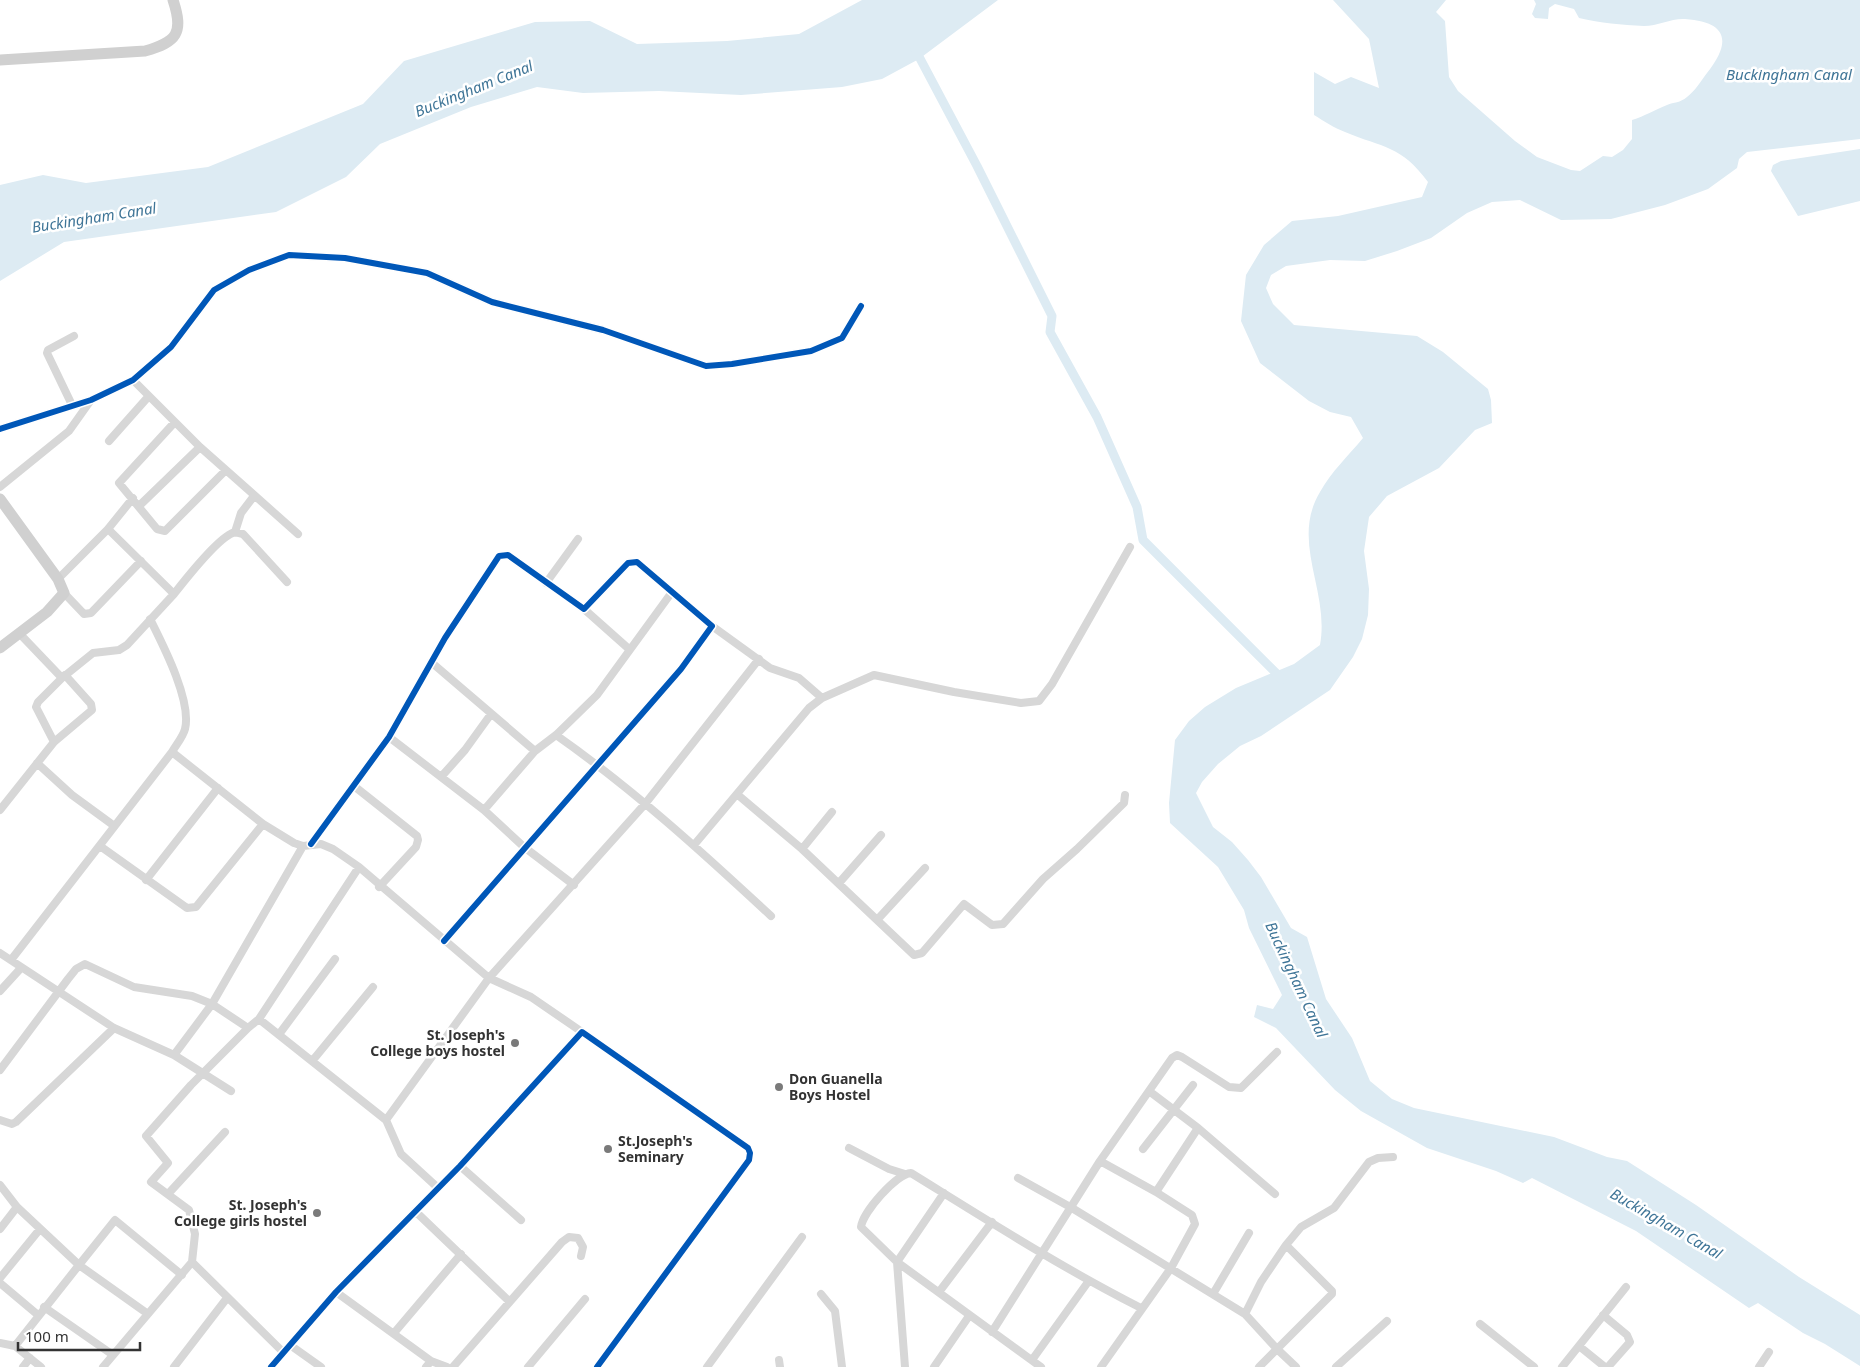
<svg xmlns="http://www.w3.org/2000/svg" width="1860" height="1367" viewBox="0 0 1860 1367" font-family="'Noto Sans',sans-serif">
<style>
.water{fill:#ddebf3}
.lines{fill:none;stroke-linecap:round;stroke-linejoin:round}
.canal{stroke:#ddebf3;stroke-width:9}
.street{stroke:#d7d7d7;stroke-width:8}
.secondary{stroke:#d0d0d0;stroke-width:11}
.cycleway-casing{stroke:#fff;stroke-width:9}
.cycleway{stroke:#0057b8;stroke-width:6}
.poi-dot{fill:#7a7a7a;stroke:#fff;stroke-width:2}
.labels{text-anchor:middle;stroke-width:5;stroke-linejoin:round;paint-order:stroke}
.poi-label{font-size:14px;font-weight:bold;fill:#333;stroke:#fff;text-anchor:end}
.water-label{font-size:15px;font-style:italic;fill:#3f7597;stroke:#fff}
</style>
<rect width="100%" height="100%" fill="#fff"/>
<path class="water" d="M862,0H998L919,59L882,79L842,87L741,95L659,91L583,93L537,87L471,107L380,144L346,177L276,212L64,242L0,281V185L43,175L86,183L208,167L363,104L404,61L535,22L590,21L637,44L727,41L799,34Z
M1333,0H1446L1436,12L1445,21L1449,77L1458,91L1515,141L1537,157L1571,170L1580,171L1603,156L1612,157L1623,150L1632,139V120C1645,116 1654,110 1667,105C1674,102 1680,103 1687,97C1695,91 1701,81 1707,73C1731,43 1729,22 1685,19C1672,18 1658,26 1644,26C1621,25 1601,23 1579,18L1574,9L1555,4L1549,8L1548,19L1535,18L1532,14L1536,4L1534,0H1860V139L1747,152L1739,159L1737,168L1708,189L1665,205L1611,219L1561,220L1520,200L1492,202L1467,213L1431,238L1397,251L1365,261L1330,260L1286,266L1271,275L1266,288L1273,304L1294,325L1417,336L1443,352L1488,389L1491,400L1492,423L1475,430L1439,468L1387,496L1369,517L1364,551L1369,589L1368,615L1362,639L1353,657L1330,690L1261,736L1240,746L1218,764L1202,782L1196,793L1213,827L1232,842L1248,860L1261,877L1291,928L1307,937L1326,999L1352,1038L1370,1081L1392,1099L1414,1108L1554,1137L1607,1157L1627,1161L1696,1205L1799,1277L1860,1315V1366L1825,1344L1803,1333L1758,1303L1749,1308L1636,1231L1532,1178L1523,1183L1496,1171L1427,1148L1361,1111L1335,1090L1276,1028L1254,1017L1257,1005L1273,1009L1282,995L1249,928L1244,910L1218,867L1170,823L1169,803L1175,740L1189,721L1205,707L1236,688L1294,664L1320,645C1330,591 1290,542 1320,492C1331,472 1349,455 1363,438L1351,417L1330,412L1309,401L1260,363L1241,321L1246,275L1264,245L1292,221L1338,216L1422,197L1428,182C1401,145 1383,148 1345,132C1334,128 1324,121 1314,115V72L1335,84L1351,77L1379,88L1369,39Z
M1860,149V201L1798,216L1771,171L1773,165L1781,161Z"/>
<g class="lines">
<path class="canal" d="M915,49L977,166L1052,316L1050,332L1097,417L1137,507L1143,540L1282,679"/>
<path class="street" d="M133,380L200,447L298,534
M72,405L47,353L48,350L74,336
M174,423L119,483L157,529L165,531L225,471
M0,429L91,400L133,380L171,347L214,290L249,270L289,255L345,258L427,273L492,302L603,330L706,366L732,364L811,351L842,338L861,306
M109,441L148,397
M0,487L69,431L91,400
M133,498L108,529L174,594C185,580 219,536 235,532L243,534L287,582
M139,506L200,447
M235,532L241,513L254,496
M58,579L108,529
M546,583L578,539
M64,593L84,614L91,613L141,561
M584,609L629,649
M712,626L770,668L799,678L822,698
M19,633L62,678L38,702L36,707L54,742
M431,662L535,751L484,810
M62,678L93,653L119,650L127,645L174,594
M556,735C633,789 702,852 771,916
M389,737L484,810L524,847L574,885
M535,751L556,735L597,695L672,592
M172,752L263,824
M37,763L72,795L113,825
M441,777L465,750L491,714
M354,786L417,836L418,840L416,847L379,887
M738,795L802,849L914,955L922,953L964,904L992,925L1003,924L1043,879L1077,849L1124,803L1125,795
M0,810L54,742L92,710L91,704L65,675
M311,844L389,737L445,638L499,556L508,555L584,609L628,563L637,562L712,626L681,669L444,941
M694,845L809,708L822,698L874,675L954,692L1021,703L1039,701L1052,684L1130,547
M100,846L187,908L196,907L263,824L294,843L303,846L321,844L333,849L359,867L489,978L531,997L582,1032
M802,849L832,812
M146,880L218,788
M839,883L881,835
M877,920L925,868
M0,953L114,1028L174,1055L231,1091
M11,960L172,752C176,745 183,737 185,729C192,701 163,645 150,619
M0,991L21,968
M259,1019L386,1120L401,1154L437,1187
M248,1028L259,1019L359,867
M280,1033L335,959
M174,1055L212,1004L303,846
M313,1060L373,987
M0,1070L68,979L76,969L85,964L134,987L192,996L212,1004L248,1028L191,1085L146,1136L168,1163L151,1182L189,1210L195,1234L192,1262L103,1367
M1149,1091L1198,1128
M0,1120L12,1124L16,1122L114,1028
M386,1120L489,978L645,804L759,659
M849,1148L889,1169L905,1174
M1143,1149L1193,1085
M1100,1161L1156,1192L1198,1128L1275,1194
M460,1166L521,1220
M1018,1178L1072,1208L1245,1314L1277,1349L1259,1367
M0,1185L17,1207L79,1265L15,1346
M168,1194L225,1132
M415,1211L509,1301
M0,1229L17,1207
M1286,1245L1332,1291V1294L1277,1349L1296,1367
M192,1262L283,1352
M0,1278L40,1229
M0,1283L38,1315
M336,1292L431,1361L426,1367
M939,1292L992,1222
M821,1294L835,1311L842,1367
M1213,1294L1249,1233
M44,1307L113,1355
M148,1314L79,1265L115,1220L182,1275
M1245,1314L1261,1282L1286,1245L1301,1227L1334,1208L1369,1162L1378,1158L1393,1157
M1603,1315L1627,1335L1630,1342L1608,1367
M1480,1324L1534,1367
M992,1332L1100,1161L1172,1058L1177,1055L1182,1057L1229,1087L1241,1088L1277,1052
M394,1333L461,1254
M0,1343L15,1346L41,1367
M290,1345L321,1367
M1579,1346L1605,1367
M779,1360L780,1367
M1032,1360L1088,1282
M431,1361L447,1367
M23,1367L30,1358
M174,1367L227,1298
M271,1367L336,1292L460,1166L582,1032L748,1148L750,1153L749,1160L597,1367
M453,1367L562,1242L569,1237L578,1238L583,1247L581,1256
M528,1367L585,1299
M707,1367L802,1237
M905,1367L897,1262L944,1193
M934,1367L969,1316
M1041,1367L897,1262L861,1227C863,1212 896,1174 911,1173C987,1220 1062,1268 1141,1308
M1101,1367L1171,1268L1195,1224L1192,1215L1156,1192
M1336,1367L1387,1321
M1562,1367L1626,1287
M1759,1367L1769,1352"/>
<path class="secondary" d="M0,60L145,51C177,42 184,33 173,0
M0,499L58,579L64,593L47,612L0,648"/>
<g class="cycleway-casing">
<path id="cycleway" d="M0,429L91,400L133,380L171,347L214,290L249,270L289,255L345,258L427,273L492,302L603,330L706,366L732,364L811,351L842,338L861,306
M311,844L389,737L445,638L499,556L508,555L584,609L628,563L637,562L712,626L681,669L444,941
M271,1367L336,1292L460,1166L582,1032L748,1148L750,1153L749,1160L597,1367"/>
</g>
<use href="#cycleway" class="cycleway"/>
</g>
<g class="poi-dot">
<circle cx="515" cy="1043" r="5"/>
<circle cx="779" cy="1087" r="5"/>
<circle cx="608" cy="1149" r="5"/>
<circle cx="317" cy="1213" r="5"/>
</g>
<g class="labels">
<g class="poi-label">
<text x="505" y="1040">St. Joseph's<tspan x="505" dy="16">College boys hostel</tspan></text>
<text x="789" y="1084" text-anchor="start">Don Guanella<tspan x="789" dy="16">Boys Hostel</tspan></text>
<text x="618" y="1146" text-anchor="start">St.Joseph's<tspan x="618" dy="16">Seminary</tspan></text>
<text x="307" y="1210">St. Joseph's<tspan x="307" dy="16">College girls hostel</tspan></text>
</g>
<g class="water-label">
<text x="1789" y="80">Buckingham Canal</text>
<text transform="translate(474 89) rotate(-22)" y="5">Buckingham Canal</text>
<text transform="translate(94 218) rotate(-9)" y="5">Buckingham Canal</text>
<text transform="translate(1296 980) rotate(65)" y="5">Buckingham Canal</text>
<text transform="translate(1666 1224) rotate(30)" y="5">Buckingham Canal</text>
</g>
</g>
<path d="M18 1342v8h122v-8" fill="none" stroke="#333333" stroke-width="2.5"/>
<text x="25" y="1342" font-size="15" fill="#333333" stroke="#ffffff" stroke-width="4" paint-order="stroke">100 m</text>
</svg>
